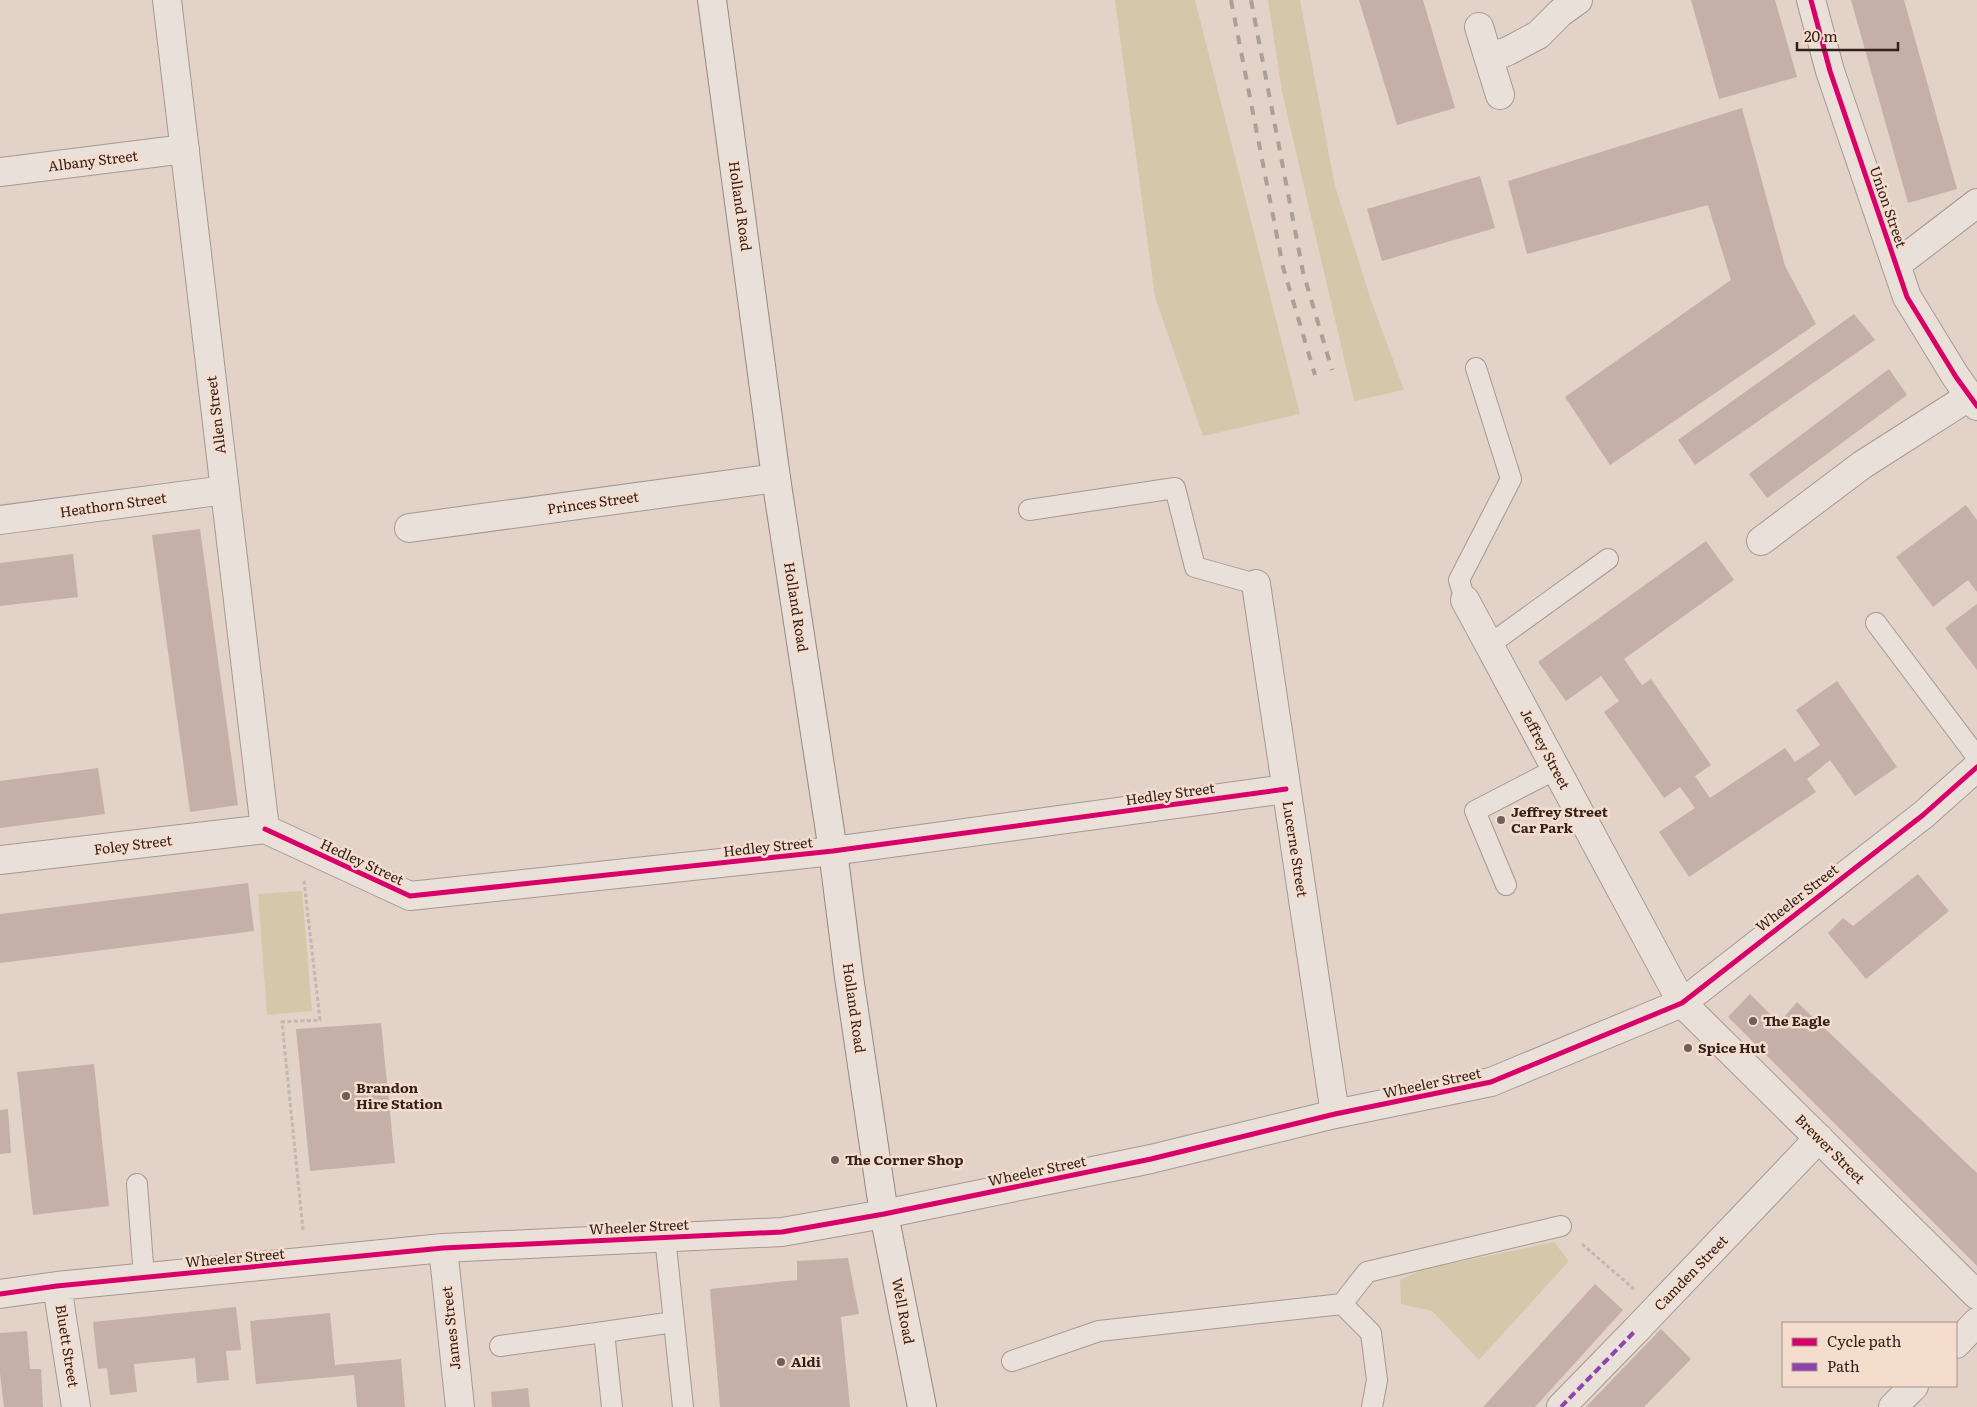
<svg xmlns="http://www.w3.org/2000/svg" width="1977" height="1407" font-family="Literata,serif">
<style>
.green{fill:#d5c8aa}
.building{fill:#c5afa9}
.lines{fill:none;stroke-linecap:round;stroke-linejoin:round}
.service-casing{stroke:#a69892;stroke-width:22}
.pedestrian-casing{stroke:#a69892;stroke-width:30}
.minor-casing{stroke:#a69892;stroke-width:30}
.secondary-casing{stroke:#968882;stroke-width:30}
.path{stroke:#c2b7b2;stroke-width:3;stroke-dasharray:4 2.5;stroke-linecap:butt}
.service{stroke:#eae0da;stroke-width:20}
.pedestrian{stroke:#eae0da;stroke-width:28}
.minor{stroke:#eae0da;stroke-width:28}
.secondary{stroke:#eae0da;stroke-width:28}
.rail{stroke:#a8a09b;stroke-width:4;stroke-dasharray:9 9;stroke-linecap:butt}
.quiet{stroke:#8e44ad;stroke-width:4;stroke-dasharray:8 4;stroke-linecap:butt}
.cycleway-casing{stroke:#f4ddcd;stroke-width:8}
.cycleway{stroke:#d6006c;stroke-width:5}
.poi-dot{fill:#705e58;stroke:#f4ddcd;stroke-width:2}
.labels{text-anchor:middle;stroke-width:5;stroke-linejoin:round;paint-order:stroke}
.street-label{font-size:14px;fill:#33201c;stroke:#f4ddcd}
.poi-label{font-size:14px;font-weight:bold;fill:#33201c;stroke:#f4ddcd;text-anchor:start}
</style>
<rect width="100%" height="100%" fill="#e2d2c8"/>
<path class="green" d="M1115,0H1195L1300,414L1203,436L1155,297Z
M1268,0H1300L1335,186L1371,300L1404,390L1354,401L1282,92Z
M302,891L312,1011L267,1015L258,894Z
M1554,1242L1569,1261L1479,1360L1432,1311L1401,1304L1400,1280L1421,1270Z"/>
<path class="building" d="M1359,0H1423L1455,108L1397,125Z
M1691,0H1775L1797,77L1719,99Z
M1851,0H1904L1957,189L1908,203Z
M1742,108L1785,266L1816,324L1610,465L1565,397L1731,280L1708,205L1527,254L1508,181Z
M1480,176L1495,228L1382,261L1367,209Z
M1854,314L1875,340L1695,465L1678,440Z
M1889,369L1907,395L1767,498L1749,474Z
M1966,505L1977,520V592L1968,580L1933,607L1896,557Z
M200,529L238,805L190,812L152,535Z
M1706,541L1734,580L1624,659L1642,685L1651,679L1711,765L1695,776L1710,798L1785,748L1795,762L1820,745L1796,710L1837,681L1897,767L1855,796L1830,760L1807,779L1816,792L1689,877L1659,832L1695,808L1680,787L1664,798L1604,712L1619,701L1601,676L1566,701L1538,662Z
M73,554L78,597L0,606V563Z
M1977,604V670L1945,628Z
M98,768L105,814L0,828V781Z
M1918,874L1949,911L1866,979L1828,933L1843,918L1853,926Z
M248,883L254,931L0,963V914Z
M1750,994L1779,1023L1797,1002L1977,1173V1266L1728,1017Z
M381,1023L395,1163L310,1171L296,1029Z
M94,1064L109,1206L33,1215L17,1072Z
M8,1109L11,1153L0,1154V1110Z
M848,1258L859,1314L841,1317L850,1407H720L710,1289L797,1280V1261Z
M1595,1284L1623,1310L1535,1407H1483Z
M236,1307L241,1350L226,1351L229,1380L197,1383L195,1358L134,1364L137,1392L110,1395L107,1368L98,1369L93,1322Z
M330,1313L335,1365L401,1359L405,1407H357L354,1375L256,1384L250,1321Z
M1661,1329L1691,1359L1644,1407H1586Z
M27,1331L30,1369H41L43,1407H4L0,1373V1333Z
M528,1388L530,1407H492L491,1392Z"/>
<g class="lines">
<defs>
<path id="service" d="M1029,510L1175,488L1195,567L1256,584
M1465,600L1459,580L1511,479L1476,368
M1876,623L1977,757
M1489,645L1608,559
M1506,885L1475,811L1556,769
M137,1184L144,1278
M665,1237L683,1407
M1342,1304L1367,1272L1561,1226
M500,1346L604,1332
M1012,1361L1099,1331L1342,1304L1371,1333L1377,1380L1372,1407
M612,1407L604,1332L674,1322"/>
<path id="pedestrian" d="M1561,1407L1636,1330"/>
<path id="minor" d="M167,0L265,829
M1811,0L1830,71L1907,297L1956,377L1977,406
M1479,27L1500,95
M1489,58L1508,51L1538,35L1560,13L1578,0
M0,172L185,149
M1896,265L1977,203
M0,520L225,490
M409,528L776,478
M1761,541L1862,465L1970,396
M1256,584L1335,1114
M1465,600L1682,1003L1977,1295
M265,829L410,896L833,851L1286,789
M0,860L265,829
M443,1248L460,1407
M57,1286L76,1407
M0,1294L57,1286L443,1248L782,1232L884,1214L1151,1159L1335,1114L1491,1082L1682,1003L1923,815L1977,767
M1636,1330L1819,1138
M1956,1344L1977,1322
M1893,1407L1914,1386"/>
<path id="secondary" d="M712,0L776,478L833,851L849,977L884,1214L922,1407"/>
</defs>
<use href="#service" class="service-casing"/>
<use href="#pedestrian" class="pedestrian-casing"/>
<use href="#minor" class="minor-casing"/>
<use href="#secondary" class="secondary-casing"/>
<path class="path" d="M303,1230L282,1022L320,1020L304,881
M1582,1244L1634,1289"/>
<use href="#service" class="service"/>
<use href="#pedestrian" class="pedestrian"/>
<use href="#minor" class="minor"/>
<use href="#secondary" class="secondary"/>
<path class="rail" d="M1231,0L1283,267L1315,375
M1251,0L1303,272L1332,370"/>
<path class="quiet" d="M1561,1407L1636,1330"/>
<defs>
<path id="cycleway" d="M1811,0L1830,71L1907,297L1956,377L1977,406
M265,829L410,896L833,851L1286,789
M0,1294L57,1286L443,1248L782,1232L884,1214L1151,1159L1335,1114L1491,1082L1682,1003L1923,815L1977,767"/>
</defs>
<use href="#cycleway" class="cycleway-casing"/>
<use href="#cycleway" class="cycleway"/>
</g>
<g class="poi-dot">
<circle cx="1501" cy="820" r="5"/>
<circle cx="1753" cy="1021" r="5"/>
<circle cx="1688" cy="1048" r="5"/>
<circle cx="346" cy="1096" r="5"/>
<circle cx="835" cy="1160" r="5"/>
<circle cx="781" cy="1362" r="5"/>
</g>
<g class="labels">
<g class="street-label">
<text transform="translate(93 161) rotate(-7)" y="5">Albany Street</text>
<text transform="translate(740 206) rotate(82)" y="5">Holland Road</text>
<text transform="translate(1888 207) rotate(71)" y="5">Union Street</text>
<text transform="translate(216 415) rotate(-97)" y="5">Allen Street</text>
<text transform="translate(593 503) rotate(-8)" y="5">Princes Street</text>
<text transform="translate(113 505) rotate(-8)" y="5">Heathorn Street</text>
<text transform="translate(796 607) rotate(81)" y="5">Holland Road</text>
<text transform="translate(1545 749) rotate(62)" y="5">Jeffrey Street</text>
<text transform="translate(1170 794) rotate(-8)" y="5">Hedley Street</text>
<text transform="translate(133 845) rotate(-7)" y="5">Foley Street</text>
<text transform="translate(768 847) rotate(-6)" y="5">Hedley Street</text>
<text transform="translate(1295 849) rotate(81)" y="5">Lucerne Street</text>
<text transform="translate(362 862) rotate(25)" y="5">Hedley Street</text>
<text transform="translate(1797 898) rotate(-38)" y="5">Wheeler Street</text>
<text transform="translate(854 1008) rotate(82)" y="5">Holland Road</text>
<text transform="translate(1432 1083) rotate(-12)" y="5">Wheeler Street</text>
<text transform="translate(1830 1149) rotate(45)" y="5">Brewer Street</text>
<text transform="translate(1037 1171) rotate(-12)" y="5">Wheeler Street</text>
<text transform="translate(639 1227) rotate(-3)" y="5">Wheeler Street</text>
<text transform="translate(235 1258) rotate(-5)" y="5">Wheeler Street</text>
<text transform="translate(1691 1273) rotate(-46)" y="5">Camden Street</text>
<text transform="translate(903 1311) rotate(79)" y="5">Well Road</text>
<text transform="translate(451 1328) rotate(-96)" y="5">James Street</text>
<text transform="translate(67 1346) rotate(81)" y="5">Bluett Street</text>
</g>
<g class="poi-label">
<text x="1511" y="817">Jeffrey Street<tspan x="1511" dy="16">Car Park</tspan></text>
<text x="1763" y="1026">The Eagle</text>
<text x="1698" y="1053">Spice Hut</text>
<text x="356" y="1093">Brandon<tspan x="356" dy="16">Hire Station</tspan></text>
<text x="845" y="1165">The Corner Shop</text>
<text x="791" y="1367">Aldi</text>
</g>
</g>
<rect x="1782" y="1322" width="175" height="65" fill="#f4ddcd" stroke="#a79186"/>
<rect x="1792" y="1338" width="25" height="8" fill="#d6006c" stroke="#a79186"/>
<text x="1827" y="1347" font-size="15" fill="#33201c">Cycle path</text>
<rect x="1792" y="1363" width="25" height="8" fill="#8e44ad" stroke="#a79186"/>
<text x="1827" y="1372" font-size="15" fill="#33201c">Path</text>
<path d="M1797 42v8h101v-8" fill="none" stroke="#33201c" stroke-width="2.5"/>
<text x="1804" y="42" font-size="15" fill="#33201c" stroke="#f4ddcd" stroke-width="4" paint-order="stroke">20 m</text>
</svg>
